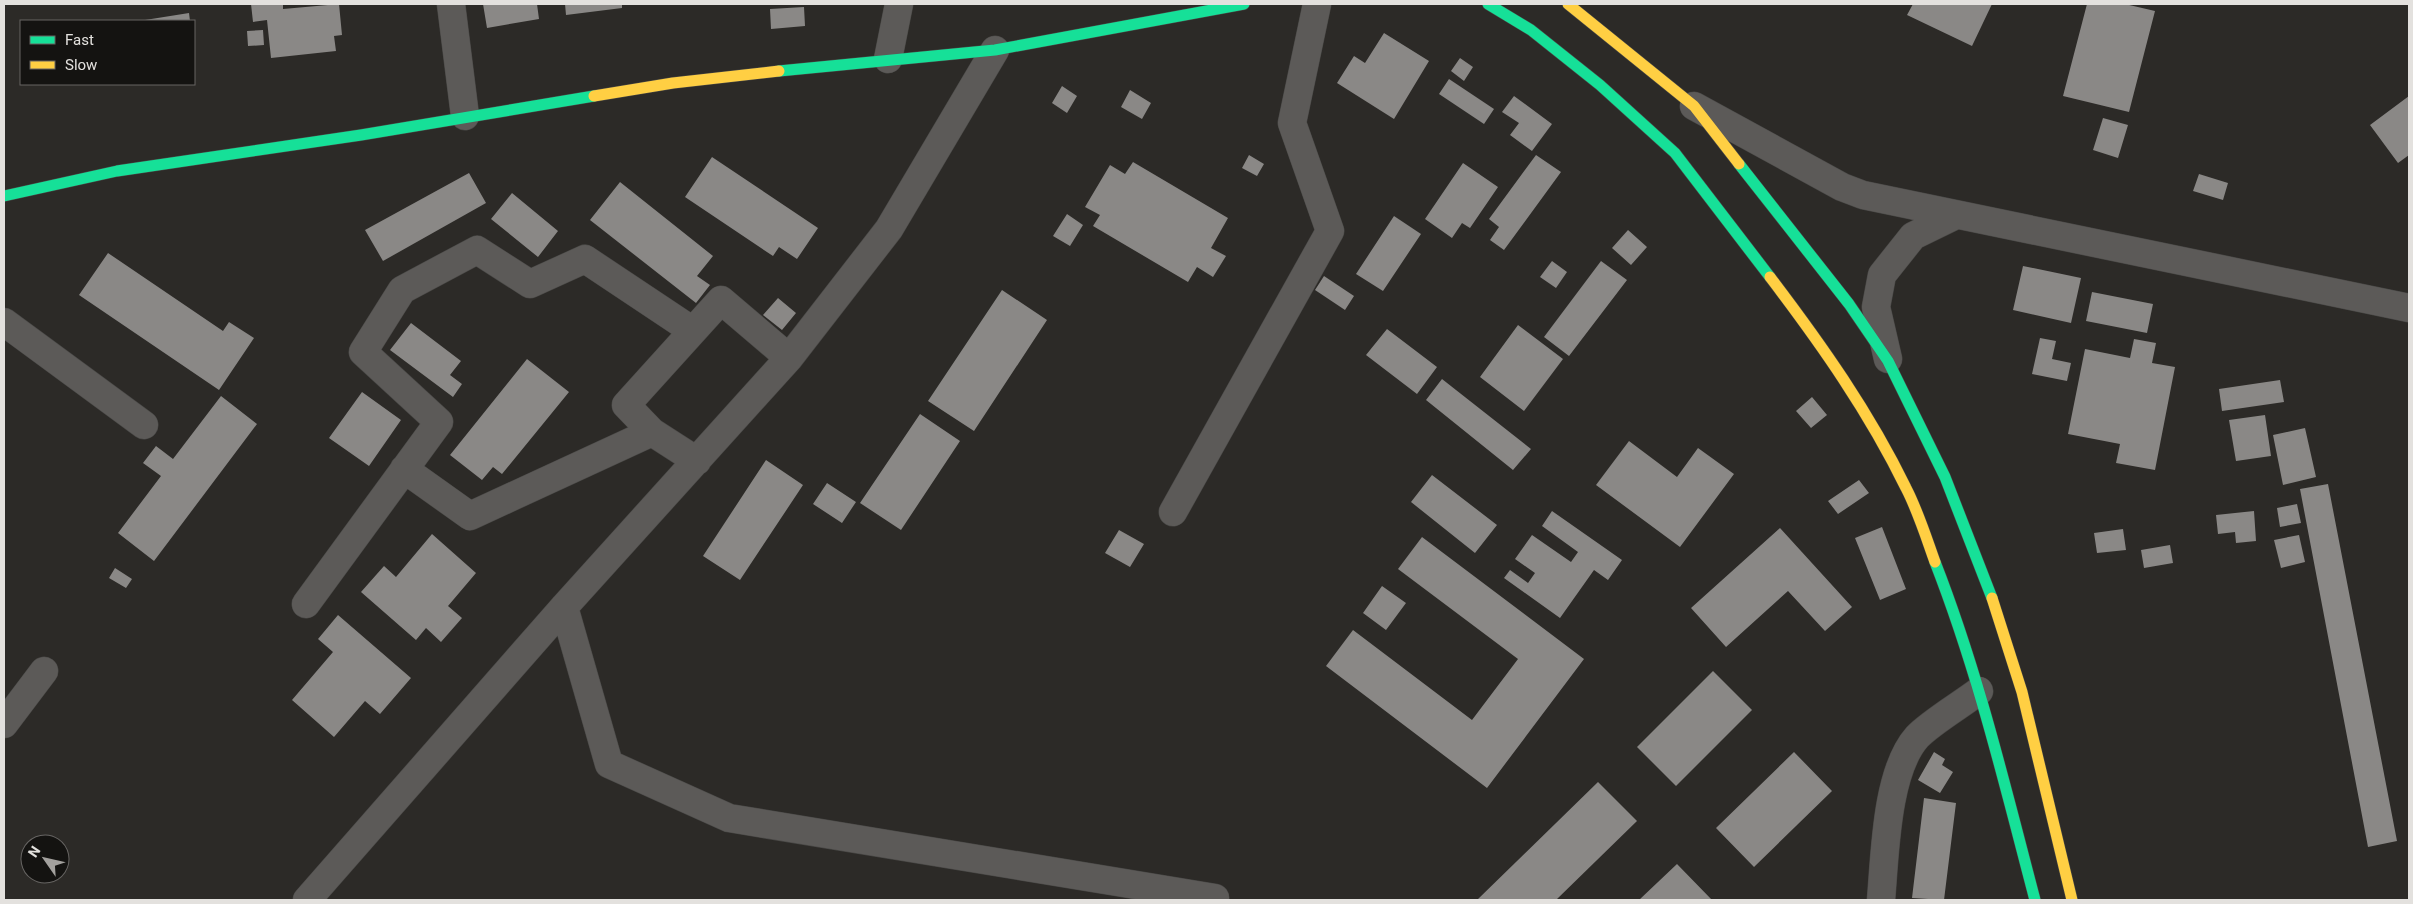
<svg xmlns="http://www.w3.org/2000/svg" width="2413" height="904" font-family="Roboto,sans-serif">
<style>
.building{fill:#8a8886}
.lines{fill:none;stroke-linecap:round;stroke-linejoin:round}
.street-casing{stroke:#494846;stroke-width:29}
.fast-casing{stroke:#494846;stroke-width:12}
.slow-casing{stroke:#494846;stroke-width:12}
.street{stroke:#5c5a58;stroke-width:28}
.fast{stroke:#16e098;stroke-width:11}
.slow{stroke:#ffcf43;stroke-width:11}
</style>
<rect width="100%" height="100%" fill="#2c2a27"/>
<path class="building" d="M251,4H283V9L339,4L342,35L334,36L336,51L271,58L267,20L253,22Z
M483,4H537L539,19L487,28Z
M565,4H622V8L566,15Z
M1913,4H1992L1972,46L1907,15Z
M2087,4H2125L2155,11L2129,112L2063,96Z
M804,7L805,26L771,29L770,9Z
M189,13L190,21H145V20Z
M263,30L264,45L248,46L247,31Z
M1384,33L1429,61L1394,119L1337,83L1354,56L1365,63Z
M1460,58L1473,67L1464,81L1451,71Z
M1449,79L1494,109L1484,124L1439,94Z
M1062,86L1077,96L1067,113L1052,103Z
M1130,90L1151,103L1142,119L1121,107Z
M1514,96L1552,124L1532,151L1510,135L1519,123L1502,112Z
M2409,96V155L2398,163L2370,125Z
M2103,118L2128,125L2118,158L2093,150Z
M1249,155L1264,164L1257,176L1242,168Z
M1536,155L1561,172L1504,250L1490,240L1499,227L1489,219Z
M712,157L818,228L797,259L779,247L773,256L685,197Z
M1133,162L1228,218L1211,248L1226,256L1213,277L1197,267L1188,282L1093,226L1100,215L1085,207L1110,165L1125,174Z
M1463,163L1498,187L1470,228L1462,223L1452,238L1425,219Z
M469,173L486,203L383,261L365,230Z
M2199,174L2228,183L2223,200L2193,191Z
M620,182L713,256L697,276L710,285L696,303L590,220Z
M512,193L558,231L538,257L491,219Z
M1067,214L1083,225L1070,246L1053,236Z
M1394,216L1421,234L1383,291L1356,274Z
M1628,230L1647,247L1631,265L1612,248Z
M108,253L223,331L229,322L254,338L219,390L79,295Z
M1552,261L1567,272L1556,288L1540,277Z
M1601,261L1627,280L1569,356L1544,337Z
M2023,266L2081,278L2071,323L2013,310Z
M1324,276L1354,296L1345,310L1315,290Z
M1002,290L1047,320L974,431L928,401Z
M2092,292L2153,304L2147,333L2086,321Z
M778,298L796,313L782,330L763,315Z
M411,323L461,361L450,375L462,384L453,397L390,350Z
M1518,325L1563,359L1524,411L1480,377Z
M1387,329L1437,367L1417,394L1366,355Z
M2040,338L2056,341L2052,359L2071,363L2067,381L2032,374Z
M2134,339L2156,343L2152,363L2175,367L2155,470L2116,463L2120,444L2068,434L2085,349L2130,358Z
M527,359L569,392L502,474L493,467L482,480L450,455Z
M1442,379L1531,449L1513,470L1426,400Z
M2280,380L2284,402L2222,411L2219,389Z
M362,392L401,420L369,466L329,438Z
M221,396L257,424L154,561L118,533L161,476L143,463L156,446L173,459Z
M1812,397L1827,415L1811,428L1796,411Z
M920,414L960,441L901,530L860,503Z
M2265,415L2271,456L2236,461L2229,420Z
M2305,428L2316,477L2283,485L2273,435Z
M1629,441L1677,477L1698,448L1734,474L1680,547L1596,485Z
M766,460L803,485L740,580L703,556Z
M1432,475L1497,525L1475,553L1411,502Z
M1859,480L1869,493L1838,514L1828,501Z
M827,483L856,502L842,523L813,504Z
M2328,484L2397,841L2368,847L2300,489Z
M2297,504L2301,523L2280,527L2277,508Z
M1552,511L1622,560L1608,580L1594,570L1560,618L1504,578L1510,570L1528,583L1535,573L1515,559L1532,535L1571,562L1578,552L1542,526Z
M2254,511L2256,541L2236,543L2235,532L2218,534L2216,515Z
M1882,527L1906,589L1880,600L1855,538Z
M1780,528L1852,607L1825,631L1788,591L1726,647L1691,608Z
M2123,529L2126,550L2097,553L2094,533Z
M1119,530L1144,544L1130,567L1105,553Z
M432,534L476,573L448,606L462,618L441,642L426,628L416,640L361,592L384,566L396,577Z
M2299,535L2305,562L2281,568L2274,540Z
M1422,537L1584,659L1487,788L1326,666L1353,630L1472,720L1518,659L1398,569Z
M2170,545L2173,563L2144,568L2141,550Z
M115,568L132,579L126,588L109,578Z
M1382,586L1406,603L1386,630L1363,613Z
M338,615L411,678L380,714L365,701L334,737L292,700L333,652L318,639Z
M1713,671L1752,710L1676,786L1637,747Z
M1794,752L1832,791L1754,867L1716,828Z
M1934,752L1945,759L1942,765L1953,772L1940,793L1918,780Z
M1598,782L1637,821L1556,900H1477Z
M1924,798L1956,803L1944,900L1912,898Z
M1677,864L1712,900H1639Z"/>
<g class="lines">
<defs>
<path id="street" d="M451,4L465,116
M888,59L899,4
M1694,106L1842,187L1863,195L2409,308
M4,322L144,425
M1888,359L1876,307L1882,275L1913,236L1956,215
M697,461L652,432L626,405L721,300L789,358
M404,469L470,516L652,432
M1173,512L1330,231L1292,123L1317,4
M306,604L439,422L363,352L402,290L477,250L530,284L585,259L693,331
M564,607L609,764L729,818L1215,898
M4,724L44,671
M307,900L564,607L789,358L889,229L995,50
M1881,900C1885,855 1886,772 1917,737C1930,723 1962,704 1979,691"/>
<path id="fast" d="M1488,4L1531,30L1600,85L1675,153L1770,277
M779,71L995,50L1244,4
M1739,164L1849,304L1888,361L1945,477L1992,598
M4,196L117,171L361,135L594,96
M1935,562C1978,672 2005,786 2035,900"/>
<path id="slow" d="M1568,4L1694,106L1739,164
M594,96L673,83L779,71
M1770,277C1821,344 1869,412 1906,488C1918,511 1926,537 1935,562
M1992,598L2022,692L2072,900"/>
</defs>
<use href="#street" class="street-casing"/>
<use href="#fast" class="fast-casing"/>
<use href="#slow" class="slow-casing"/>
<use href="#street" class="street"/>
<use href="#fast" class="fast"/>
<use href="#slow" class="slow"/>
</g>
<rect width="2413" height="904" fill="none" stroke="#e3e1de" stroke-width="10"/>
<rect x="20" y="20" width="175" height="65" fill="#141311" stroke="#676563"/>
<rect x="30" y="36" width="25" height="8" fill="#16e098" stroke="#676563"/>
<text x="65" y="45" font-size="15" fill="#e3e1de">Fast</text>
<rect x="30" y="61" width="25" height="8" fill="#ffcf43" stroke="#676563"/>
<text x="65" y="70" font-size="15" fill="#e3e1de">Slow</text>
<g transform="translate(45 859) rotate(304)"><circle r="24" fill="#141311" stroke="#676563"/>
<path d="M0-4L9 19L0 12L-9 19Z" fill="#a3a19e"/>
<text y="-8" font-size="14" font-weight="bold" text-anchor="middle" fill="#e3e1de">N</text>
</g>
</svg>
